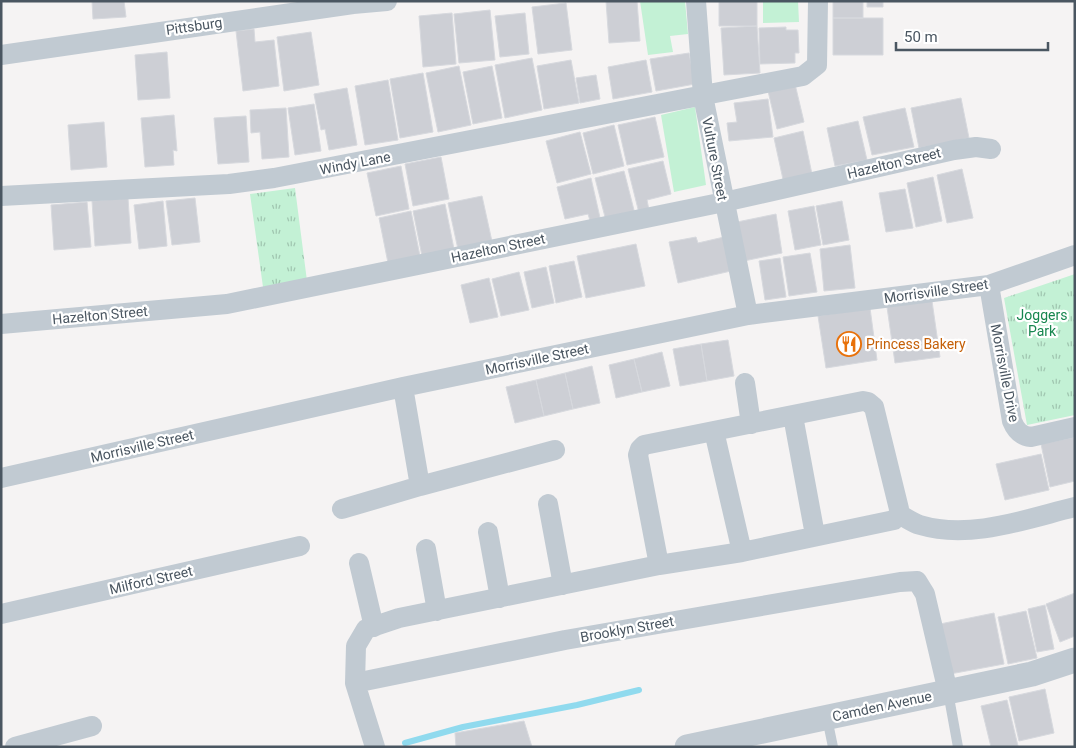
<svg xmlns="http://www.w3.org/2000/svg" width="1076" height="748" font-family="Roboto,sans-serif">
<style>
.green{fill:#c3f1d5}
.park{fill:url(#park-tufts)}
.lines{fill:none;stroke-linecap:round;stroke-linejoin:round}
.stream{stroke:#90daee;stroke-width:6}
.building{fill:#cdcfd5;stroke:#d7d9de}
.service{stroke:#c1cad2;stroke-width:10}
.minor{stroke:#c1cad2;stroke-width:20}
.tertiary{stroke:#c1cad2;stroke-width:25}
.labels{text-anchor:middle;stroke-width:4.5;stroke-linejoin:round;paint-order:stroke}
.street-label{font-size:14px;fill:#4a5661;stroke:#fff}
.park-label{font-size:14px;fill:#17864f;stroke:#fff}
.food-label{font-size:14px;fill:#c56008;stroke:#fff;text-anchor:start}
</style>
<defs>
<pattern id="park-tufts" width="24" height="20" patternUnits="userSpaceOnUse" patternTransform="scale(1.25)"><rect width="24" height="20" fill="#c3f1d5"/><path d="M3 7l-1-3M5 7V3M7 7l1-3M15 17l-1-3M17 17v-4M19 17l1-3" fill="none" stroke="#a0c6b0"/></pattern>
</defs>
<rect width="100%" height="100%" fill="#f5f3f3"/>
<path class="green" d="M640,1H685L688,34L670,36L673,52L648,55Z
M763,1H798L799,22L763,23Z
M695,107L706,185L674,192L661,115Z"/>
<path class="park" d="M295,188L307,281L263,287L250,194Z
M1075,274V415L1027,425L1004,298Z"/>
<g class="lines">
<path class="stream" d="M405,743L463,727L577,705L639,690"/>
</g>
<path class="building" d="M92,1H124L126,17L93,19Z
M606,1H637L640,41L609,43Z
M719,1H757V26H719Z
M833,1H863V18H833Z
M867,1H883V7H867Z
M566,3L572,50L538,54L532,7Z
M490,10L495,60L459,63L454,14Z
M452,13L456,64L423,67L419,16Z
M525,13L529,54L500,57L495,16Z
M833,18H883V55H833Z
M757,26L760,73L724,75L721,28Z
M786,27V30H798L799,53H795V63L760,64L759,28Z
M254,29L255,42L274,40L279,86L243,91L236,31Z
M311,32L319,85L284,91L277,37Z
M167,52L170,98L138,100L135,55Z
M689,53L695,84L656,91L650,59Z
M532,58L542,110L505,118L495,65Z
M571,60L579,103L544,109L537,66Z
M646,60L652,92L613,99L608,67Z
M459,66L471,125L438,132L426,73Z
M492,66L502,118L473,124L463,72Z
M423,73L433,132L400,138L390,79Z
M596,75L600,99L580,103L576,78Z
M388,80L398,140L365,145L355,86Z
M795,84L804,122L777,129L768,91Z
M347,88L357,145L329,150L325,129L321,130L314,94Z
M961,98L969,138L919,148L911,108Z
M768,99L773,137L729,141L727,123L737,122L734,103Z
M314,104L321,151L295,155L288,108Z
M286,108L289,157L262,159L260,132L251,133L250,110Z
M905,108L914,147L872,155L863,117Z
M174,115L177,151L173,150L174,165L145,167L141,118Z
M246,116L249,162L218,164L214,118Z
M655,117L664,157L627,165L618,125Z
M858,121L867,160L835,166L827,128Z
M104,122L107,167L71,170L68,125Z
M614,125L624,166L593,174L583,133Z
M803,131L813,179L784,184L774,138Z
M580,132L591,174L557,183L546,141Z
M441,157L449,199L413,206L405,164Z
M663,161L671,194L647,200L649,210L639,213L628,169Z
M401,166L409,209L376,216L367,173Z
M962,169L973,218L947,223L937,175Z
M624,171L635,214L606,221L595,178Z
M933,177L942,221L916,227L907,183Z
M591,178L601,222L591,224L588,214L565,219L557,187Z
M905,189L913,228L886,232L879,193Z
M482,196L493,246L459,254L448,203Z
M128,198L131,243L95,246L92,201Z
M195,198L200,242L172,245L166,201Z
M163,201L167,246L139,249L134,205Z
M842,201L849,240L823,245L816,206Z
M87,202L91,247L54,250L51,205Z
M445,204L455,254L423,261L413,211Z
M814,206L821,245L795,250L788,211Z
M411,211L421,261L389,268L379,218Z
M776,214L782,253L744,261L737,222Z
M696,237L698,243L724,237L731,271L678,283L669,242Z
M636,244L645,286L586,298L577,256Z
M850,245L855,288L824,291L820,249Z
M810,253L817,292L789,296L783,257Z
M780,258L786,297L765,300L759,261Z
M574,261L582,297L556,303L549,266Z
M546,267L554,303L532,308L524,272Z
M519,272L529,310L501,316L492,279Z
M489,278L498,317L470,323L461,285Z
M932,301L940,357L895,363L887,307Z
M870,308L877,360L826,368L818,316Z
M728,340L734,376L707,381L701,344Z
M701,344L707,381L680,386L673,349Z
M662,352L670,386L642,392L634,359Z
M634,359L642,392L616,398L609,365Z
M592,366L600,403L573,409L565,373Z
M565,373L573,409L544,416L536,380Z
M536,380L544,416L515,423L506,387Z
M1075,437V481L1050,487L1041,444Z
M1041,454L1049,490L1005,500L996,464Z
M1075,593V636L1060,642L1046,604Z
M1045,605L1054,649L1037,652L1028,609Z
M1026,611L1037,658L1008,664L998,617Z
M994,613L1004,664L950,674L940,624Z
M1045,689L1054,733L1019,741L1009,697Z
M1007,700L1018,746L991,747L981,706Z
M524,721L532,747H456L455,733Z"/>
<g class="lines">
<path class="service" d="M948,692L958,747
M827,718L833,747"/>
<path class="minor" d="M696,1L703,96L748,315
M1,55L353,4L387,1
M1,196L229,184L274,178L803,76L817,65L818,1
M989,285L1012,421C1016,431 1021,436 1031,437L1075,427
M1,324L227,304L724,202L954,150L976,147L991,149
M745,383L751,424
M403,387L420,486
M793,416L815,535
M714,431L742,552
M1,478L403,387L748,315L989,285L1075,255
M548,504L563,585
M342,509L420,486L555,450
M899,514C906,518 913,523 920,525C970,540 1026,519 1075,507
M488,532L500,598
M426,549L437,611
M359,563L374,627
M1,614L300,546
M355,683L565,640L900,582L917,581L925,594L948,692
M15,747L92,726
M375,747L355,683L356,646L366,629L399,618L659,565L742,552L894,520L899,514V509L874,407L868,402L863,401L644,445L640,449L638,455L659,565"/>
<path class="tertiary" d="M687,747L1032,674L1075,660"/>
</g>
<defs>
<symbol id="restaurant-ring" viewBox="-11 -11 22 22"><circle r="9.5" fill="#fff" stroke="#e8710a" stroke-width="1.5"/><path d="M-5-6h1v4h1v-4h1v4h1v-4h1v5L-1.5 .5V6h-2V.5L-5-1ZM5-6V6H3V1.5H1.5Q1.5-4 5-6Z" fill="#e8710a"/></symbol>
</defs>
<g fill-rule="evenodd">
<use href="#restaurant-ring" x="835" y="330" width="28" height="28"/>
</g>
<g class="labels">
<g class="street-label">
<text transform="translate(194 26) rotate(-8)" y="5">Pittsburg</text>
<text transform="translate(715 159) rotate(79)" y="5">Vulture Street</text>
<text transform="translate(355 163) rotate(-11)" y="5">Windy Lane</text>
<text transform="translate(894 163) rotate(-13)" y="5">Hazelton Street</text>
<text transform="translate(498 248) rotate(-12)" y="5">Hazelton Street</text>
<text transform="translate(936 291) rotate(-8)" y="5">Morrisville Street</text>
<text transform="translate(100 315) rotate(-5)" y="5">Hazelton Street</text>
<text transform="translate(537 359) rotate(-12)" y="5">Morrisville Street</text>
<text transform="translate(1005 373) rotate(79)" y="5">Morrisville Drive</text>
<text transform="translate(142 446) rotate(-13)" y="5">Morrisville Street</text>
<text transform="translate(151 580) rotate(-13)" y="5">Milford Street</text>
<text transform="translate(627 629) rotate(-10)" y="5">Brooklyn Street</text>
<text transform="translate(882 706) rotate(-12)" y="5">Camden Avenue</text>
</g>
<g class="park-label">
<text x="1042" y="320">Joggers<tspan x="1042" dy="16">Park</tspan></text>
</g>
<g class="food-label">
<text x="866" y="349">Princess Bakery</text>
</g>
</g>
<rect width="1076" height="748" fill="none" stroke="#4a5661" stroke-width="5"/>
<path d="M896 42v8h152v-8" fill="none" stroke="#4a5661" stroke-width="2.5"/>
<text x="904" y="42" font-size="15" fill="#4a5661" stroke="#ffffff" stroke-width="4" paint-order="stroke">50 m</text>
</svg>
